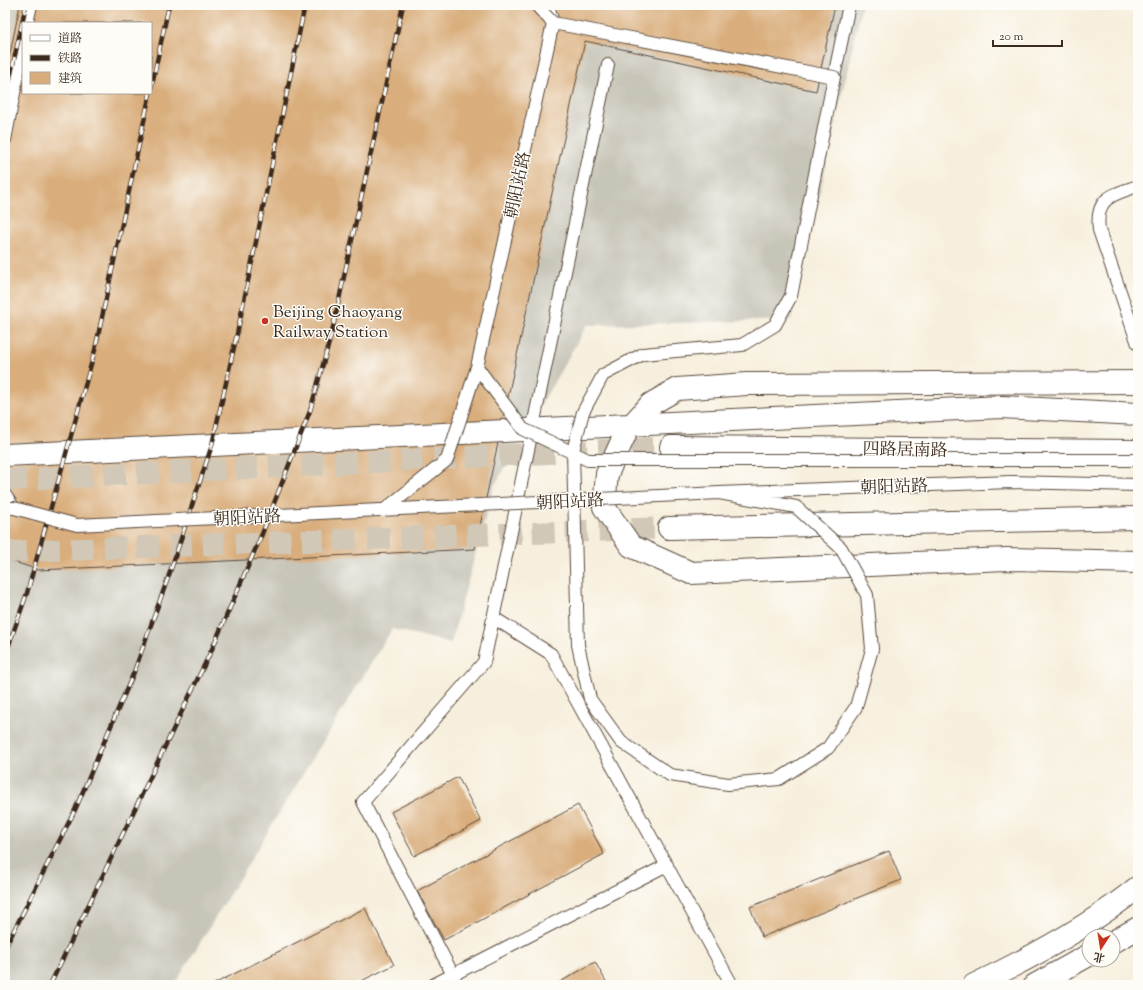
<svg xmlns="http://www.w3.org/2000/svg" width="1143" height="990" font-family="'Sorts Mill Goudy','Noto Serif SC',serif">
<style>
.industrial{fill:#c7c4b8;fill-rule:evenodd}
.building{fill:#d9ad7b;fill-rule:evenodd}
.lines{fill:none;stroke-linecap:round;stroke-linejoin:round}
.secondary-tunnel{stroke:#d1c8b7;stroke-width:22;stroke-dasharray:22 11;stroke-linecap:butt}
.service-casing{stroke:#57483b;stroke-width:14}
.tertiary-casing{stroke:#57483b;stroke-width:24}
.secondary-casing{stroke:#57483b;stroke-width:24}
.service{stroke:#fff;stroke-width:12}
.tertiary{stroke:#fff;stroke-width:22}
.secondary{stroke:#fff;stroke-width:22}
.rail-casing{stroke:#3b2a1e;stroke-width:4.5}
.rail{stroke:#fdfcf7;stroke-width:3;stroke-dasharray:9;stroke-linecap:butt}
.service-bridge-casing{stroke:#57483b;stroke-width:14;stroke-linecap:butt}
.service-bridge{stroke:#fff;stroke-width:12}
.poi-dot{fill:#c8321e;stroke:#fdfcf7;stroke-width:1.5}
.labels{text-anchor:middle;stroke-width:3;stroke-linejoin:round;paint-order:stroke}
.street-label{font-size:17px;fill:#3b2a1e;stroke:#fdfcf7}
.poi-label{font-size:17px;fill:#3b2a1e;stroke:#fdfcf7;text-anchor:start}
</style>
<rect width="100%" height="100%" fill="#fdfcf7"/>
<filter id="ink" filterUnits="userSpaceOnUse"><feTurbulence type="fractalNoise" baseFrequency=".025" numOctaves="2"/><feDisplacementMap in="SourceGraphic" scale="8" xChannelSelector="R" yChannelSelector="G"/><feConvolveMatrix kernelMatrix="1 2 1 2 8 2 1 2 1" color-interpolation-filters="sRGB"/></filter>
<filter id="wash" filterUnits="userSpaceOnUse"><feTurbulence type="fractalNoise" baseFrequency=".012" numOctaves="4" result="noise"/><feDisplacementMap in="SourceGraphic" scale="16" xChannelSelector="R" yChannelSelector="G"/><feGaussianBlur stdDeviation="0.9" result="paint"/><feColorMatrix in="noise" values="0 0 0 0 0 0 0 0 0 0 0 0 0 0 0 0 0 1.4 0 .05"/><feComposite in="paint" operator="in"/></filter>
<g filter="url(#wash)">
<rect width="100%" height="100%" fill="#f7efdd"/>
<path class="industrial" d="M5,5H862L791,320L587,325L494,486L451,643L392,629L174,985H5ZM23,23H151V93H23Z"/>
<g id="blocks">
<path class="building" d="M20,5H835L816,91L585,41L475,549L39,570L5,559V78ZM23,23H151V93H23Z
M458,777L481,821L414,856L391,812Z
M578,805L604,854L444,940L417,891Z
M889,851L901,880L762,937L750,907Z
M365,908L394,965L353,985H212Z
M595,962L608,985H555Z"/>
</g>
</g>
<g filter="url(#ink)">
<use href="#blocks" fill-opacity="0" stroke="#57483b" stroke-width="1"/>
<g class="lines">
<path class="secondary-tunnel" d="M5,480L671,447
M5,552L669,528"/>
<defs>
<path id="service" d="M548,5L553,23
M27,23L31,5
M834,77L849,5
M5,140L23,46
M1138,186C1112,195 1095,197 1099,230L1138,344
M5,495L14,508
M494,618L551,654L732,985
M453,975L363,802L484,662L608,65
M433,985L667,865"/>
<path id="tertiary" d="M1138,382L747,384L677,389L651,404L627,430L607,474L604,507L631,546L691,573L1006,559L1138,562
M5,455L1001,407L1138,414"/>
<path id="secondary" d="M671,447L1138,451
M669,528L1138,518
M1113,942L1138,928
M974,985C1031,958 1089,927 1138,887
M1035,985L1089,955"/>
</defs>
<use href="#service" class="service-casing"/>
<use href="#tertiary" class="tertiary-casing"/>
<use href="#secondary" class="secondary-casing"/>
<use href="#service" class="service"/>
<use href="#tertiary" class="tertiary"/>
<use href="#secondary" class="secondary"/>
<defs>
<path id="rail" d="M151,89L169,5
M5,101L26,5
M5,656L27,593L95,350L150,93
M5,948L75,810L134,672L168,578L212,445L237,334L305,5
M50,985L212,649L262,534L310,411L332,332L403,5"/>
</defs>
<use href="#rail" class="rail-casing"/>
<use href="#rail" class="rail"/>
<defs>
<path id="service-bridge" d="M536,5L553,23L477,367L523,429L588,460H1138
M553,23L834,77L791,296L775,325L742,345L643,354L603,375L583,412L573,451L578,645L590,699L621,742L670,775L728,784L779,779L828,748L856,707L872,649L867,595L841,548L796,507L719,493
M5,508H14L77,525L719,493L1011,482L1138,485
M383,511L447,460L477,367"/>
</defs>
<use href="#service-bridge" class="service-bridge-casing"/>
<use href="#service-bridge" class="service-bridge"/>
</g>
</g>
<circle class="poi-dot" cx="265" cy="321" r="4"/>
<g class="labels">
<g class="street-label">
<text transform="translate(517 185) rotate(-78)" y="6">朝阳站路</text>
<text transform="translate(905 449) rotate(1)" y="6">四路居南路</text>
<text transform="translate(894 486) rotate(-2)" y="6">朝阳站路</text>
<text transform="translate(570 501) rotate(-3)" y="6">朝阳站路</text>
<text transform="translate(247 517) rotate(-3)" y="6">朝阳站路</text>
</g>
<g class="poi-label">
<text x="273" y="317">Beijing Chaoyang<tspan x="273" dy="20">Railway Station</tspan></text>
</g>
</g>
<rect width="1143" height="990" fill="none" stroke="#fdfcf7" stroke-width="20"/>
<rect x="22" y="22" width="130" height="72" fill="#fdfcf7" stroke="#afa8a0"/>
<rect x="30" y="35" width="20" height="6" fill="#ffffff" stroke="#afa8a0"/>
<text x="58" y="42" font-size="12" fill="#3b2a1e">道路</text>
<rect x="30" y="55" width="20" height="6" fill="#3b2a1e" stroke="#afa8a0"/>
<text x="58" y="62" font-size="12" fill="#3b2a1e">铁路</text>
<rect x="30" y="72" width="20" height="12" fill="#d9ad7b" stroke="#afa8a0"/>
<text x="58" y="82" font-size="12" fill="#3b2a1e">建筑</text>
<g transform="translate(1101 948) rotate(192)"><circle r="19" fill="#fdfcf7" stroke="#afa8a0"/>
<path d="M0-3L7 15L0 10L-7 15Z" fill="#c8321e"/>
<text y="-6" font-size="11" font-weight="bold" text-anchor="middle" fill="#3b2a1e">北</text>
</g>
<path d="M993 40v6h69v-6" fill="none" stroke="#3b2a1e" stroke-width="2"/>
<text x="999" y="40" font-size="12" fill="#3b2a1e" stroke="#fdfcf7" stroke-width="3" paint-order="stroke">20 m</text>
</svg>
